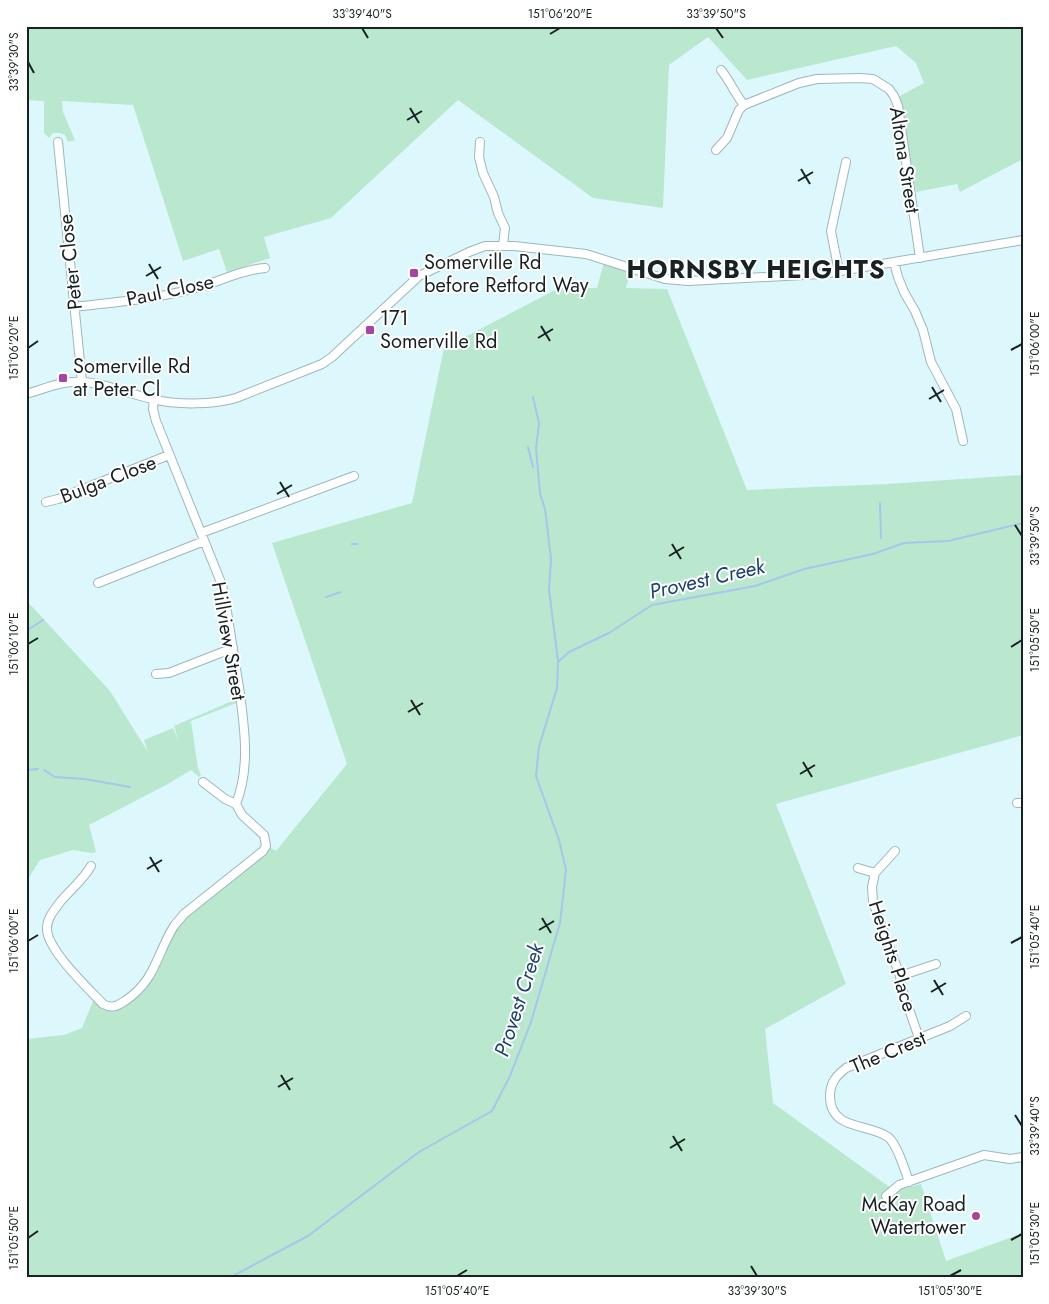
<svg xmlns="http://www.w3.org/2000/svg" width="1049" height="1304" font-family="Jost,sans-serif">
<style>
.green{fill:#b9e8ce}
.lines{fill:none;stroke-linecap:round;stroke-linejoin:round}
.stream{stroke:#a8c5ee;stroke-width:2}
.street-casing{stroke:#9db7bc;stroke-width:10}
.street{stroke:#fff;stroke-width:8}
.ticks{fill:none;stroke:#182223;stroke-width:2}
.poi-dot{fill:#a842a6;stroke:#fff;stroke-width:2}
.labels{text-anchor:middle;stroke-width:4;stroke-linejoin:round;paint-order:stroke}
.street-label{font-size:20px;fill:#182223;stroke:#fff}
.poi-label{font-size:20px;fill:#182223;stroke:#fff;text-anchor:start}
.water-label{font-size:21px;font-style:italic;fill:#1b4173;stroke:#fff}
.district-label{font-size:25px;font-weight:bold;letter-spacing:1px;fill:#182223;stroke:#fff}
.neatline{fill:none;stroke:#182223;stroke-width:2}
.ticks-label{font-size:12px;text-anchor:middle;fill:#182223}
</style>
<rect width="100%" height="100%" fill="#dcf8fc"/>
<path class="green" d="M26,26H1023V159L960,192L957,184L916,192L898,97L924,83L916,63L896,46L747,80L708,37L669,65L663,208L593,198L458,100L331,218L264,237L270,258L227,272L219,249L183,261L133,105L62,101L63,112L75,140L68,142L65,135L60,133H53L49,138L44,133V101L26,100Z
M604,262L631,269L626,288L667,289L747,490L887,484L1023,475V735L776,804L846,984L765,1029L773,1103L891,1188H906L921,1184L946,1261L1018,1235L1023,1232V1278H26V1039L64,1035L82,1028L95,996C100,999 106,1005 112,1007C127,1013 145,990 152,979L182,918L194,907L228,884L265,851L268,846L276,851L347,764L272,543L412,503L444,348L559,288H597Z
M26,600L110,691L148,752L144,740L173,728L179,742L174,726L239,698V702L191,721L198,768L201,775L199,777L191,770L168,784L89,825L96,852L92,853L73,850L40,860L26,882Z"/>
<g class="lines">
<path class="stream" d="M533,397L539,423L536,449L540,493L545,509L551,559L549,590L558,661
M528,447L533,467
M880,503L881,538
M352,544H357
M326,597L341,592
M26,631L43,620
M26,770L38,769
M44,770L55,777L85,779L130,787
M229,1278L308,1236L419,1152L492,1111L510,1076L531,1022L560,923L566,870L559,840L536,776L539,747L557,688L558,662L569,652L609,633L652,605L755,586L804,569L873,554L904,543L948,541L1023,523"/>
<defs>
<path id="street" d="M721,70C730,81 735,94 744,105
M58,142L82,382
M480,142L479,157L483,173L494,197L498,213L505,228L503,245
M716,150L727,138L739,110L744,105L799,83L817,79L860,78L873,79L889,89L894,96L898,106L920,258
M894,262L898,277L904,292L915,311L923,330L931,362L956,409L963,441
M839,272L831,231L846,162
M75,307C115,302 156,299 196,288C219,282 240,270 265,268
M26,394C44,389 63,380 82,382C106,383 129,394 152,399C175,405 214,405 236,398L322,364L332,357L419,276L469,252L485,246H514L586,254L665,279L688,281L823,274L1023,240
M154,400L153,409L156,421L222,585L225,600C230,629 234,658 239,687C244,725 251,766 236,804
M46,502L58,499L169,455
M201,533L354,476
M98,583L204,541
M156,674L169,673L233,648
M1017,803H1023
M91,866C83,880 71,889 61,901C55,909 47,918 47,928C46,949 89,989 103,1004C112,1009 117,1006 125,1001C156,980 156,955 174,926C177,922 181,918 184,914L263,851L266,846L264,835L242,815L236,804L225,799L203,782
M858,868L875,873L872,887L873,902L900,976L902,989L919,1038
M875,873L895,851
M900,976L936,964
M909,1182C905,1170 897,1144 888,1137C869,1123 830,1131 830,1096C830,1083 836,1076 846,1068L950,1026L966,1016
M886,1196L899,1185L984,1155L1010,1159L1023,1157"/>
</defs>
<use href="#street" class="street-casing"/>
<use href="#street" class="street"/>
</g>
<path class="ticks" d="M362,28L368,38M716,28L723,38M550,34L560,28M28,62L34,73M410,108L419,123M407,120L422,111M801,169L810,184M798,181L813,172M149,264L158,279M146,276L161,267M541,326L550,341M538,338L553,329M28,348L38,341M1011,350L1022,344M932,387L941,402M929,399L944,390M280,482L289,497M277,494L292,485M1015,525L1022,536M672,544L681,559M669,556L684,547M28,644L38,638M1011,647L1022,640M411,700L420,715M408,712L423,703M803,762L812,777M800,774L815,765M150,857L159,872M147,869L162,860M542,918L551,933M539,930L554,921M28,941L38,935M1011,943L1022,937M934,980L943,995M931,992L946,983M281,1075L290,1090M278,1087L293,1078M1015,1115L1022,1126M673,1136L682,1151M670,1148L685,1139M28,1238L38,1231M1011,1240L1022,1234M751,1266L757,1276M457,1276L467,1270M950,1276L961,1270"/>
<g class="poi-dot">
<rect x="409" y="268" width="10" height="10" rx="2.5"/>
<rect x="365" y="325" width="10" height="10" rx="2.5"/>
<rect x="58" y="373" width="10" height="10" rx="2.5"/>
<circle cx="976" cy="1216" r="5"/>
</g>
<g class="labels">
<g class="street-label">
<text transform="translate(905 160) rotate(81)" y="7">Altona Street</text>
<text transform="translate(70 262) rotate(-96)" y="7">Peter Close</text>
<text transform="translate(170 290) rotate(-12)" y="7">Paul Close</text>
<text transform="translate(108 479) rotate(-21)" y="7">Bulga Close</text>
<text transform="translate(229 641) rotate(80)" y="7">Hillview Street</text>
<text transform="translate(893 956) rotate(72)" y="7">Heights Place</text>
<text transform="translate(888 1052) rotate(-23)" y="7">The Crest</text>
</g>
<g class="poi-label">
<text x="424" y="269">Somerville Rd<tspan x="424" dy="23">before Retford Way</tspan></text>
<text x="380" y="325">171<tspan x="380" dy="23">Somerville Rd</tspan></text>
<text x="73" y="373">Somerville Rd<tspan x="73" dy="23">at Peter Cl</tspan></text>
<text x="966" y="1211" text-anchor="end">McKay Road<tspan x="966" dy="23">Watertower</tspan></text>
</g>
<g class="water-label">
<text transform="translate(707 579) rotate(-13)" y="7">Provest Creek</text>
<text transform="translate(519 1000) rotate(-72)" y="7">Provest Creek</text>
</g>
<g class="district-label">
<text x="756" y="278">HORNSBY HEIGHTS</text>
</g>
</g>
<rect width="1049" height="1304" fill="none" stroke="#ffffff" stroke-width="55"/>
<rect x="28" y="28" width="994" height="1248" class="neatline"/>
<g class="ticks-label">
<text x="362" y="18">33°39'40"S</text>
<text x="560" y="18">151°06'20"E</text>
<text x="716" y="18">33°39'50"S</text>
<text transform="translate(14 62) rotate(-90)" y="4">33°39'30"S</text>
<text transform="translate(1035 344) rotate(-90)" y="4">151°06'00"E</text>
<text transform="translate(14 348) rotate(-90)" y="4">151°06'20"E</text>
<text transform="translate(1035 536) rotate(-90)" y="4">33°39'50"S</text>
<text transform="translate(1035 640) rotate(-90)" y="4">151°05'50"E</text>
<text transform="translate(14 644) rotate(-90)" y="4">151°06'10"E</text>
<text transform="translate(1035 937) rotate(-90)" y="4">151°05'40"E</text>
<text transform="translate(14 941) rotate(-90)" y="4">151°06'00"E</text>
<text transform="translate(1035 1126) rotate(-90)" y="4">33°39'40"S</text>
<text transform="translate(1035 1234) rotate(-90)" y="4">151°05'30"E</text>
<text transform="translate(14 1238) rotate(-90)" y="4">151°05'50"E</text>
<text x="457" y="1295">151°05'40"E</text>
<text x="757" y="1295">33°39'30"S</text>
<text x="950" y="1295">151°05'30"E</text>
</g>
</svg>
